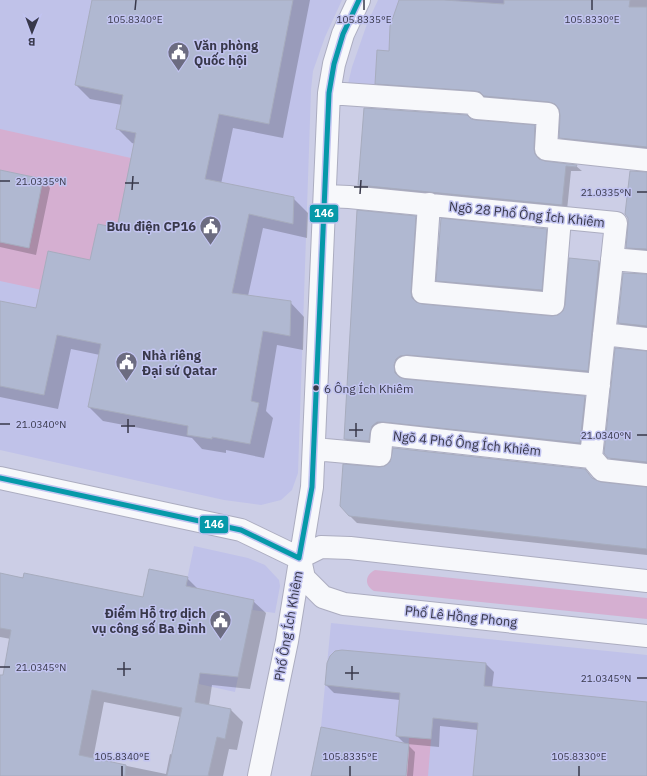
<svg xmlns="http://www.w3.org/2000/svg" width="647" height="776" font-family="'IBM Plex Sans',sans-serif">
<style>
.built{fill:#c0c2e9}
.green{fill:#d5afd1}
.shadow{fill:#0003;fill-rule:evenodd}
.building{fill:#b0b8d1;stroke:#a7acbe}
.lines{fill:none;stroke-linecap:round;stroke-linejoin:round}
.minor-casing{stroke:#acadc0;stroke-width:24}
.minor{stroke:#f7f8fb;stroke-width:22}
.bus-1-casing{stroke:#c2c4f1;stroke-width:8}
.bus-1{stroke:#0699a9;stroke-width:5}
.ticks{fill:none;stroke:#38384a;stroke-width:1.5}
.bus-dot{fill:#38384a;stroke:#c2c4f1;stroke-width:1.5}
.labels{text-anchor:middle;stroke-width:3;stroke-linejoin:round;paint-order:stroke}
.bus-label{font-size:12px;fill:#38384a;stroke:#c2c4f1;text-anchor:start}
.poi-label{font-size:13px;font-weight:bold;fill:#38384a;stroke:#c2c4f1;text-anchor:start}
.street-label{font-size:13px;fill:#38384a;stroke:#c2c4f1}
.ticks-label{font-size:10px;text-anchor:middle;fill:#38384a;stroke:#c2c4f1;stroke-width:3;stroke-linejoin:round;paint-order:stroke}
.line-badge{stroke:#c2c4f1;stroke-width:1.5}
.badge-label{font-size:11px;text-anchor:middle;font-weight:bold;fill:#fff}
</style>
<rect width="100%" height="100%" fill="#cccee6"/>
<path class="built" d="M0,0H342L325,37L313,71L311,90L298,473L292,490L281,500L261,505L224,500L0,450Z
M378,0H538L481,59L478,98L347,88L352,67L367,24Z
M194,546L248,558L265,565L279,580L280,586L275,613L252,610L235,692L167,677Z
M331,623L647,655V776H311L321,727Z"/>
<path class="green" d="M0,129L131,158L117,228L98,224L84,299L0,281V242L29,248L43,180L0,170Z
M375,570L647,598V619L374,591C364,585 365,575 375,570Z
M409,738L431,739L428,776H406Z"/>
<path class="shadow" d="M93,0H310L283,138L233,128L221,184L293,198L308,213L307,238L263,228L248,296L290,302L304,317L303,350L277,345L266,411L273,418L264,458L226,450V453L202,449L192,438L103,421L89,407L100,355L71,349L58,409L0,397V302L37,309L91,262L117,229L135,144L132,143L118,129L122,105L90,99L76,85Z
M400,0H647V154L568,145L560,137L561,110L558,109L493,103L383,91L376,83L389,52Z
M470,120L534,126L540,132L539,155L540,161L576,166L582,171H571L567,210L365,191L359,185Z
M0,171L43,180L50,188L36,255L0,247Z
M647,173V256L634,255L627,247Z
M415,217L421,223L416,298L417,304L552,317L558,316L564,312L566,305L570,259L599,262L605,267L593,376L399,372L400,379L584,397L590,403L585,448L390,427L374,446L351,444L345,439Z
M546,230L554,237L549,297L445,288L437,280Z
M647,275V332L626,330L619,323Z
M647,352V469L617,465L609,457Z
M379,468L584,470L594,480L600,483L647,488V555L357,523L350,516Z
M0,574L144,598L187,578L198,589L253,601L266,613L250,689L212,685L209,705L231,710L243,722L237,750L229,749L223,776H0V676H4L11,639L0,637ZM104,702L181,717L173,755L170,754L166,774L93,759Z
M328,663L486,664L494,672L492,688L647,703V776H474L478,730L440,726L439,747L407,744L415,752L413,776H407L409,749H407L405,776H312L405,744L397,736L400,700L334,693L326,685Z"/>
<path class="building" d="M92,0H293L269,124L219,114L205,179L294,197L293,224L249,214L232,293L291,301L290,336L263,331L251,401L259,403L250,444L212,437V439L187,435L188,426L88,407L101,344L57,335L44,395L0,386V301L36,308L48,251L90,260L98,224L117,228L136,133L116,129L123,95L75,85Z
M399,0H444L504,4V0H630L629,7H647V147L559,138L560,115L559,109L555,104L549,102L484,96L480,92L475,91L375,84L377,50L389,51L390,26Z
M364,108L467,115L471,119L476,120L535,125L534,149L535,154L539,159L545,161L577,165L576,167L566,166L562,205L358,185Z
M0,170L43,179L29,248L0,242Z
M630,171L647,172V249L626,248L628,224V218L625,214Z
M357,210L416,216L411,292L412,298L416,302L422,304L552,316L558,315L563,311L565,305L569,258L599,261L588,371L407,355L400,356L396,359L394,365L395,373L399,377L405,379L585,396L580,443L383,422H377L372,426L370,433L369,441L344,439Z
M441,218L547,229L542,290L436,281Z
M623,273L647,274V326L618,323Z
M615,348L647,351V462L608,458L604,453Z
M393,448L585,469L592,478L601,482L647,487V549L349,516L340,506L343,464L379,467L385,466L390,462Z
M149,569L188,577L186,586L254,600L238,677L200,673L195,702L231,709L225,739L217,737L208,776H167L182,708L92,690L79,755L126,765L125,776H0V675H3L11,630L0,628V573L23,578L24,573L143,597Z
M342,650L486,663L484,686L647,702V776H473L478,723L433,718L431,739L396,736L400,693L325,685L327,663L330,656L335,651Z
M321,727L409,744L406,776H311Z"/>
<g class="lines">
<defs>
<path id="minor" d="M329,93L474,103L477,108L548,114L546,149L647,160
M325,196L349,197L616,223L591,457
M429,204L423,292L553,304L560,218
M612,259L647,262
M604,334L647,339
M406,367L599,385
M314,449L380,455L382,434L591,457
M591,457L602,470L647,475
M0,478L241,530L299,558
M299,558L321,547L350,548L647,581
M300,559L304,578L323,597L344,604L647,636
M259,776L287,641L312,487L329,93L334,64L343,34L359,0"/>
</defs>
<use href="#minor" class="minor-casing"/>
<use href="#minor" class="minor"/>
<defs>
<path id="bus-1" d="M0,478L241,530L299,558L312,487L329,93L334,64L343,34L359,0"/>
</defs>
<use href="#bus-1" class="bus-1-casing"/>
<use href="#bus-1" class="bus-1"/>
</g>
<path class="ticks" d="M135,10L136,0M364,10V0M592,10V0M0,181H10M125,183H139M354,187H368M132,190L133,176M637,192H647M360,194L361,180M0,424H10M121,426H135M349,430H363M128,433V419M637,435H647M356,437V423M0,667H10M117,669H131M345,673H359M124,676V662M637,678H647M352,680V666M122,776V766M350,776V766M579,776V766"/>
<defs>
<symbol id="civic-pin" viewBox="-11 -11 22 30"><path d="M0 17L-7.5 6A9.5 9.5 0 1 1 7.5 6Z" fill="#6c6c81" stroke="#c2c4f1"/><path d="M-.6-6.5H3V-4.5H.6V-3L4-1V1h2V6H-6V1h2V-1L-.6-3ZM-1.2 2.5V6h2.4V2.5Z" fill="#fff"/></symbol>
</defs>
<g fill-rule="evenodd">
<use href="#civic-pin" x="166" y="40" width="25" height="34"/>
<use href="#civic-pin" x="198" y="214" width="25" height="34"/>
<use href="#civic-pin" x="114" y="350" width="25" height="34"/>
<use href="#civic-pin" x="208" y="608" width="25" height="34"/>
</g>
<circle class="bus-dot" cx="316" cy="388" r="3.5"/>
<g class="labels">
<g class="bus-label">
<text x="324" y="393">6 Ông Ích Khiêm</text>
</g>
<g class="poi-label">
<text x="194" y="50">Văn phòng<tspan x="194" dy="15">Quốc hội</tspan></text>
<text x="196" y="231" text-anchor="end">Bưu điện CP16</text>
<text x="142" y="360">Nhà riêng<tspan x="142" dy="15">Đại sứ Qatar</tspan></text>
<text x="206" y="618" text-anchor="end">Điểm Hỗ trợ dịch<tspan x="206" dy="15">vụ công số Ba Đình</tspan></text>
</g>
<g class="street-label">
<text transform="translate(527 214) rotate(6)" y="5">Ngõ 28 Phố Ông Ích Khiêm</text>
<text transform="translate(467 443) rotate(6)" y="5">Ngõ 4 Phố Ông Ích Khiêm</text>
<text transform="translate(461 616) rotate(6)" y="5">Phố Lê Hồng Phong</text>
<text transform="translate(288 626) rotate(-80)" y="5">Phố Ông Ích Khiêm</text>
</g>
</g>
<g class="ticks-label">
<text x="135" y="23">105.8340°E</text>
<text x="364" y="23">105.8335°E</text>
<text x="592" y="23">105.8330°E</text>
<text x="41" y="185">21.0335°N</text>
<text x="606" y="196">21.0335°N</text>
<text x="41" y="428">21.0340°N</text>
<text x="606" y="439">21.0340°N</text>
<text x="41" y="671">21.0345°N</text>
<text x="606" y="682">21.0345°N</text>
<text x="122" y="760">105.8340°E</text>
<text x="350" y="760">105.8335°E</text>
<text x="579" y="760">105.8330°E</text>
</g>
<g class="line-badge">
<rect x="309" y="204" width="30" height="19" rx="4" fill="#0699a9"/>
<rect x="199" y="515" width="30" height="19" rx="4" fill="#0699a9"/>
</g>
<g class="badge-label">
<text x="324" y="217">146</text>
<text x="214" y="528">146</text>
</g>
<g transform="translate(32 32) rotate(181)" stroke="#c2c4f1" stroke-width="3" paint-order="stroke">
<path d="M0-3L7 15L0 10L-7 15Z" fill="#38384a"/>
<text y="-6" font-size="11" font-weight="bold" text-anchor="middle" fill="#38384a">B</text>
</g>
</svg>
